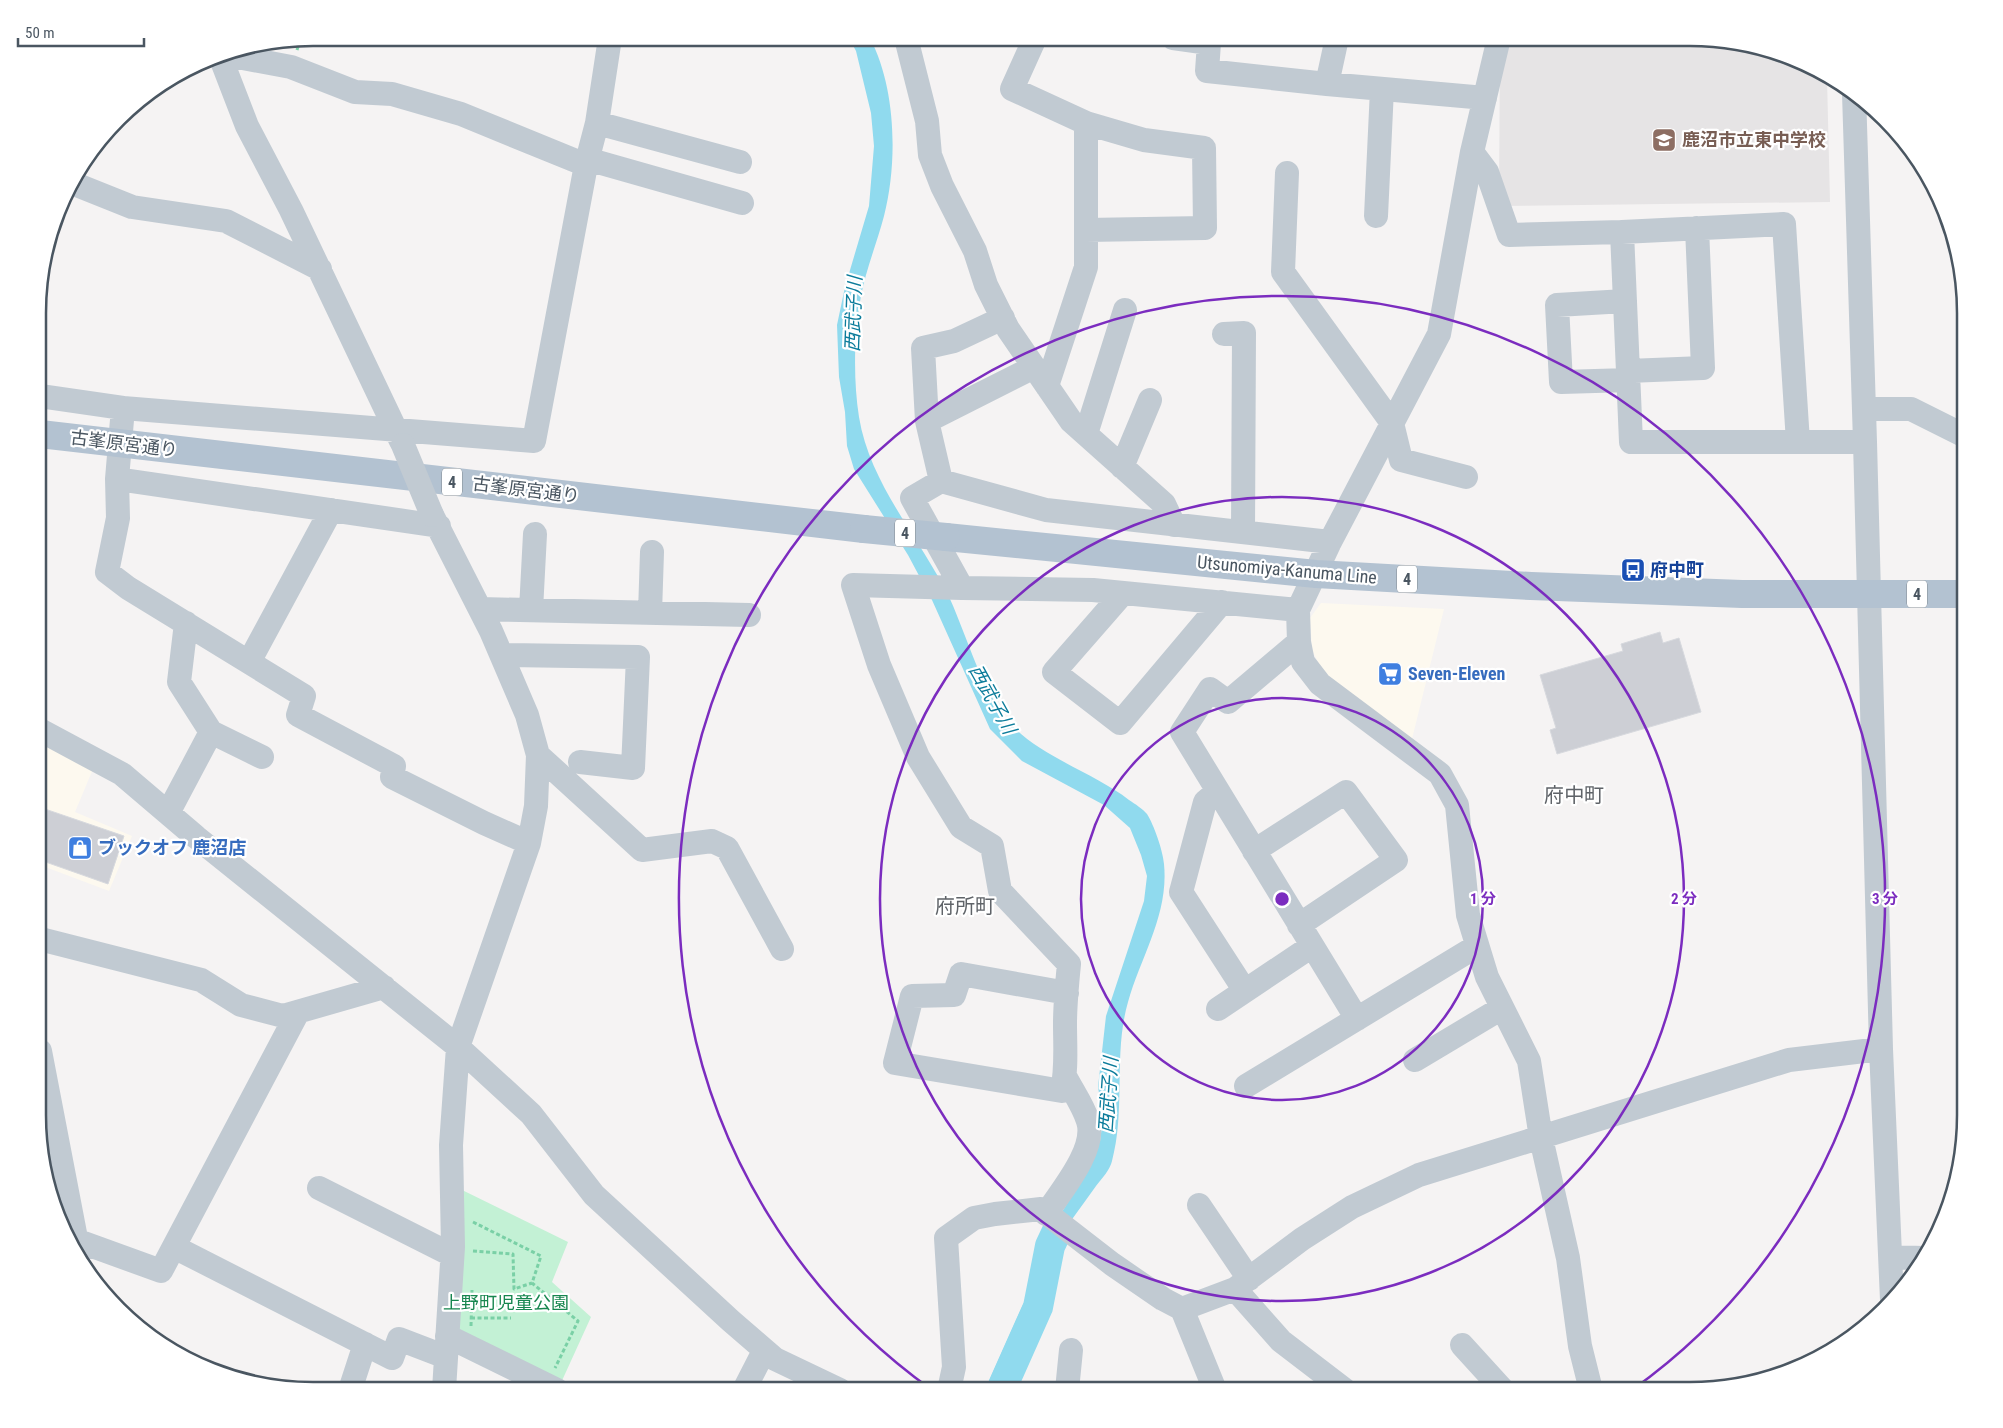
<svg xmlns="http://www.w3.org/2000/svg" width="2003" height="1428" font-family="'Roboto Condensed','Noto Sans JP',sans-serif">
<style>
.commercial{fill:#fdf9ef}
.education{fill:#e6e4e5}
.green{fill:#c3f1d5}
.water{fill:#90daee}
.lines{fill:none;stroke-linecap:round;stroke-linejoin:round}
.river{stroke:#90daee;stroke-width:30}
.building{fill:#cdcfd5;stroke:#d7d9de}
.path{stroke:#7ad0a6;stroke-width:3;stroke-dasharray:4 2.5;stroke-linecap:butt}
.minor{stroke:#c1cad2;stroke-width:24}
.major{stroke:#b3c2d1;stroke-width:28}
.minor-bridge{stroke:#c1cad2;stroke-width:24}
.major-bridge{stroke:#b3c2d1;stroke-width:28}
.ring{fill:none;stroke:#7b2cbf;stroke-width:2.5}
.labels{text-anchor:middle;stroke-width:4.5;stroke-linejoin:round;paint-order:stroke}
.shield{fill:#fff;stroke:#808990;stroke-width:1}
.shield-label{font-size:16px;font-weight:bold;fill:#4a5661}
.education-label{font-size:18px;font-weight:bold;fill:#785e54;stroke:#fff;text-anchor:start}
.street-label{font-size:18px;fill:#4a5661;stroke:#fff}
.transit-label{font-size:18px;font-weight:bold;fill:#164399;stroke:#fff;text-anchor:start}
.shop-label{font-size:18px;font-weight:bold;fill:#366cbe;stroke:#fff;text-anchor:start}
.park-label{font-size:18px;fill:#17864f;stroke:#fff}
.water-label{font-size:19px;font-style:italic;fill:#0c7c9b;stroke:#fff}
.quarter-label{font-size:20px;fill:#5f6368;stroke:#fff}
.rim{fill:none;stroke:#4a5661;stroke-width:2.5}
.centre{fill:#7b2cbf;stroke:#fff;stroke-width:2.5}
.ring-label{font-size:15px;text-anchor:middle;font-weight:bold;fill:#7b2cbf;stroke:#fff;stroke-width:4.5;stroke-linejoin:round;paint-order:stroke}
</style>
<rect width="100%" height="100%" fill="#f5f3f3"/>
<path class="commercial" d="M1321,603L1444,609L1412,739L1323,672L1312,650L1310,618Z
M40,740L93,769L75,812L132,836L109,891L40,865Z"/>
<path class="education" d="M1500,38H1707L1779,52L1827,78L1830,202L1499,206Z"/>
<path class="green" d="M458,1188L568,1242L552,1282L591,1317L560,1385L454,1330Z"/>
<path class="water" d="M849,38H870C896,88 898,161 884,216C877,243 866,269 861,296C854,334 853,378 859,417C870,485 921,539 950,599C968,639 981,689 1009,722C1036,755 1095,773 1129,800C1135,804 1143,809 1147,814C1154,825 1163,851 1164,864C1169,914 1141,956 1128,1002C1113,1054 1126,1109 1112,1161C1110,1170 1102,1178 1096,1186C1082,1206 1065,1227 1054,1249C1049,1257 1044,1268 1042,1277C1040,1286 1041,1297 1038,1307C1034,1321 1022,1333 1016,1346C1010,1360 1008,1376 1004,1390H985L1026,1298L1049,1233L1081,1181L1100,1141L1103,1118L1098,1087L1106,1016L1144,901L1147,876L1141,855L1130,828L1104,805L1022,761L990,729L932,600L908,555L854,469L847,446L845,412L839,377L837,325L845,287L869,206L874,146L871,113L856,51Z"/>
<g class="lines">
<path class="river" d="M1001,1390L1038,1307L1050,1246L1058,1229"/>
</g>
<path class="building" d="M1660,632L1663,643L1679,638L1701,712L1557,754L1550,730L1556,728L1540,675L1623,651L1621,644Z
M42,808L124,836L108,884L40,860V815Z"/>
<g class="lines">
<path class="path" d="M297,50L300,40
M473,1222L541,1256L532,1283L578,1321L555,1368
M473,1251L513,1254L514,1289L532,1283
M471,1318H511
M471,1326L472,1290"/>
<path class="minor" d="M906,38L927,121L930,155L942,186L975,251L986,285L1008,329L1071,421L1164,504L1174,525
M1035,38L1012,89L1086,123V267L1047,386
M1173,38L1209,43V38
M1499,38L1472,152L1439,334L1330,542L1298,610L1299,642L1303,662L1320,684L1440,774L1457,805L1468,915L1487,977L1529,1061L1541,1138L1568,1258L1580,1346L1591,1390
M1209,43L1207,71L1327,84L1485,98
M227,55L291,67L355,92L392,94L461,114L586,165
M220,56L247,126L291,210L401,441
M1327,84L1337,38
M1854,93L1865,442L1881,1049L1892,1300
M597,123L740,162
M1086,123L1144,140L1204,148L1205,228L1086,230
M1472,152L1487,172L1509,235L1622,232L1631,442H1865
M587,159L742,203
M1287,173L1283,272L1392,423L1401,460L1466,477
M72,183L132,207L226,221L320,269
M1376,216L1382,89
M1622,232L1784,224L1798,442
M1625,301L1557,305L1561,382L1629,380
M1224,334L1244,333L1243,532
M1628,371L1703,368L1697,228
M40,396L123,408
M1864,409H1911L1965,436
M927,421L1034,367
M1086,434L1125,310
M1122,467L1150,400
M117,479L118,518L107,572L128,588L304,696L298,715L394,766L392,777L484,823L529,843
M941,481L927,421L923,348L954,341L1003,318
M432,515L491,631L527,715L538,755L536,806L529,843L458,1047L451,1145L453,1247L444,1390
M439,526L117,479L123,408L534,441L586,165L597,123L610,38
M962,588L853,585L879,665L918,757L961,827L992,846L1000,891L1069,964C1067,984 1065,1004 1065,1024C1065,1047 1067,1069 1062,1091L895,1063L912,996L954,995L961,974L1067,993
M1123,593L1054,672L1120,723L1222,602
M480,609L749,615
M531,610L535,534
M1298,610L1093,590L962,588L912,498L941,481L1046,510L1330,542
M650,613L652,552
M186,623L179,682L211,732
M1299,642L1228,702L1210,689L1182,732L1357,1019
M502,655L638,657L633,768L580,762
M249,662L331,510
M40,730L122,774L196,837L458,1047L531,1114L594,1195L731,1321L775,1359L840,1390
M538,755L642,850L712,841L727,848L782,949
M1218,791L1205,802L1181,892L1245,991
M168,813L211,732L262,757
M1254,851L1346,792L1396,860L1299,925
M40,939L201,980L241,1005L283,1016L384,987
M1218,1009L1312,946
M40,1051L79,1254
M1415,1060L1502,1008
M1246,1086L1477,946
M319,1188L452,1255
M1199,1205L1249,1279
M1046,1214C1061,1191 1097,1149 1088,1121C1083,1105 1072,1090 1065,1076
M70,1238L161,1271L298,1012
M174,1247L392,1358L399,1339L446,1357
M1891,1257L1923,1258
M1235,1289L1281,1341L1345,1390
M1182,1309L1235,1289L1302,1239L1352,1207L1419,1175L1789,1060L1881,1049
M447,1336L557,1390
M1462,1345L1503,1390
M350,1390L365,1344
M744,1390L764,1351
M949,1390L954,1367L946,1238L974,1218L995,1214L1041,1209L1112,1264L1163,1299L1182,1309L1215,1390
M1067,1390L1071,1350"/>
<path class="major" d="M40,434L864,529
M946,537L1316,574L1531,586L1742,594H1965"/>
<path class="minor-bridge" d="M403,445L432,515"/>
<path class="major-bridge" d="M864,529L946,537"/>
</g>
<g class="ring">
<circle cx="1282" cy="899" r="201"/>
<circle cx="1282" cy="899" r="402"/>
<path d="M932 1390A603 603 0 1 1 1632 1390"/>
</g>
<defs>
<symbol id="school-square" viewBox="-11 -11 22 22"><rect x="-9" y="-9" width="18" height="18" rx="4" fill="#8d6e63" stroke="#fff"/><path d="M0-5L7-2L0 1L-7-2ZM-4 1L0 2.5L4 1V4Q0 6-4 4Z" fill="#fff"/></symbol>
<symbol id="bus-square" viewBox="-11 -11 22 22"><rect x="-9" y="-9" width="18" height="18" rx="4" fill="#1a4fb4" stroke="#fff"/><path d="M-5-6H5V4H4V6H2V4H-2V6H-4V4H-5ZM-3.5-4V0h7V-4ZM-3.5 1.2v1.5H-2V1.2ZM2 1.2v1.5H3.5V1.2Z" fill="#fff"/></symbol>
<symbol id="supermarket-square" viewBox="-11 -11 22 22"><rect x="-9" y="-9" width="18" height="18" rx="4" fill="#3f7fe0" stroke="#fff"/><path d="M-6-5.5h2.5l.6 2H6L4.5 2H-2.5L-4.4-4H-6ZM-1.5 3.2a1.3 1.3 0 1 0 .1 0ZM3 3.2a1.3 1.3 0 1 0 .1 0Z" fill="#fff"/></symbol>
<symbol id="shop-square" viewBox="-11 -11 22 22"><rect x="-9" y="-9" width="18" height="18" rx="4" fill="#3f7fe0" stroke="#fff"/><path d="M-5-2.5h2.3a2.7 3.5 0 0 1 5.4 0H5L5.5 6h-11ZM-1.5-2.5h3a1.5 2.3 0 0 0-3 0Z" fill="#fff"/></symbol>
</defs>
<g fill-rule="evenodd">
<use href="#school-square" x="1650" y="126" width="28" height="28"/>
<use href="#bus-square" x="1619" y="556" width="28" height="28"/>
<use href="#supermarket-square" x="1376" y="660" width="28" height="28"/>
<use href="#shop-square" x="66" y="834" width="28" height="28"/>
</g>
<g class="labels">
<g class="shield">
<rect x="442" y="468.5" width="20" height="27" rx="4"/>
<rect x="895" y="519.5" width="20" height="27" rx="4"/>
<rect x="1397" y="565.5" width="20" height="27" rx="4"/>
<rect x="1907" y="580.5" width="20" height="27" rx="4"/>
</g>
<g class="shield-label">
<text x="452" y="488">4</text>
<text x="905" y="539">4</text>
<text x="1407" y="585">4</text>
<text x="1917" y="600">4</text>
</g>
<g class="education-label">
<text x="1682" y="146">鹿沼市立東中学校</text>
</g>
<g class="street-label">
<text transform="translate(124 444) rotate(7)" y="6">古峯原宮通り</text>
<text transform="translate(526 490) rotate(7)" y="6">古峯原宮通り</text>
<text transform="translate(1287 570) rotate(5)" y="6">Utsunomiya-Kanuma Line</text>
</g>
<g class="transit-label">
<text x="1650" y="576">府中町</text>
</g>
<g class="shop-label">
<text x="1408" y="680">Seven-Eleven</text>
<text x="98" y="854">ブックオフ 鹿沼店</text>
</g>
<g class="park-label">
<text x="506" y="1309">上野町児童公園</text>
</g>
<g class="water-label">
<text transform="translate(853 314) rotate(-88)" y="7">西武子川</text>
<text transform="translate(993 699) rotate(61)" y="7">西武子川</text>
<text transform="translate(1108 1095) rotate(-86)" y="7">西武子川</text>
</g>
<g class="quarter-label">
<text x="1574" y="802">府中町</text>
<text x="965" y="913">府所町</text>
</g>
</g>
<path d="M0 0H2003V1428H0ZM313 46H1690A267 267 0 0 1 1957 313V1115A267 267 0 0 1 1690 1382H313A267 267 0 0 1 46 1115V313A267 267 0 0 1 313 46Z" fill="#fff" fill-rule="evenodd"/>
<path class="rim" d="M313 46H1690A267 267 0 0 1 1957 313V1115A267 267 0 0 1 1690 1382H313A267 267 0 0 1 46 1115V313A267 267 0 0 1 313 46Z"/>
<circle cx="1282" cy="899" r="8" class="centre"/>
<g class="ring-label">
<text x="1483" y="904">1 分</text>
<text x="1684" y="904">2 分</text>
<text x="1885" y="904">3 分</text>
</g>
<path d="M18 38v8h126v-8" fill="none" stroke="#4a5661" stroke-width="2.5"/>
<text x="25" y="38" font-size="15" fill="#4a5661" stroke="#ffffff" stroke-width="4" paint-order="stroke">50 m</text>
</svg>
